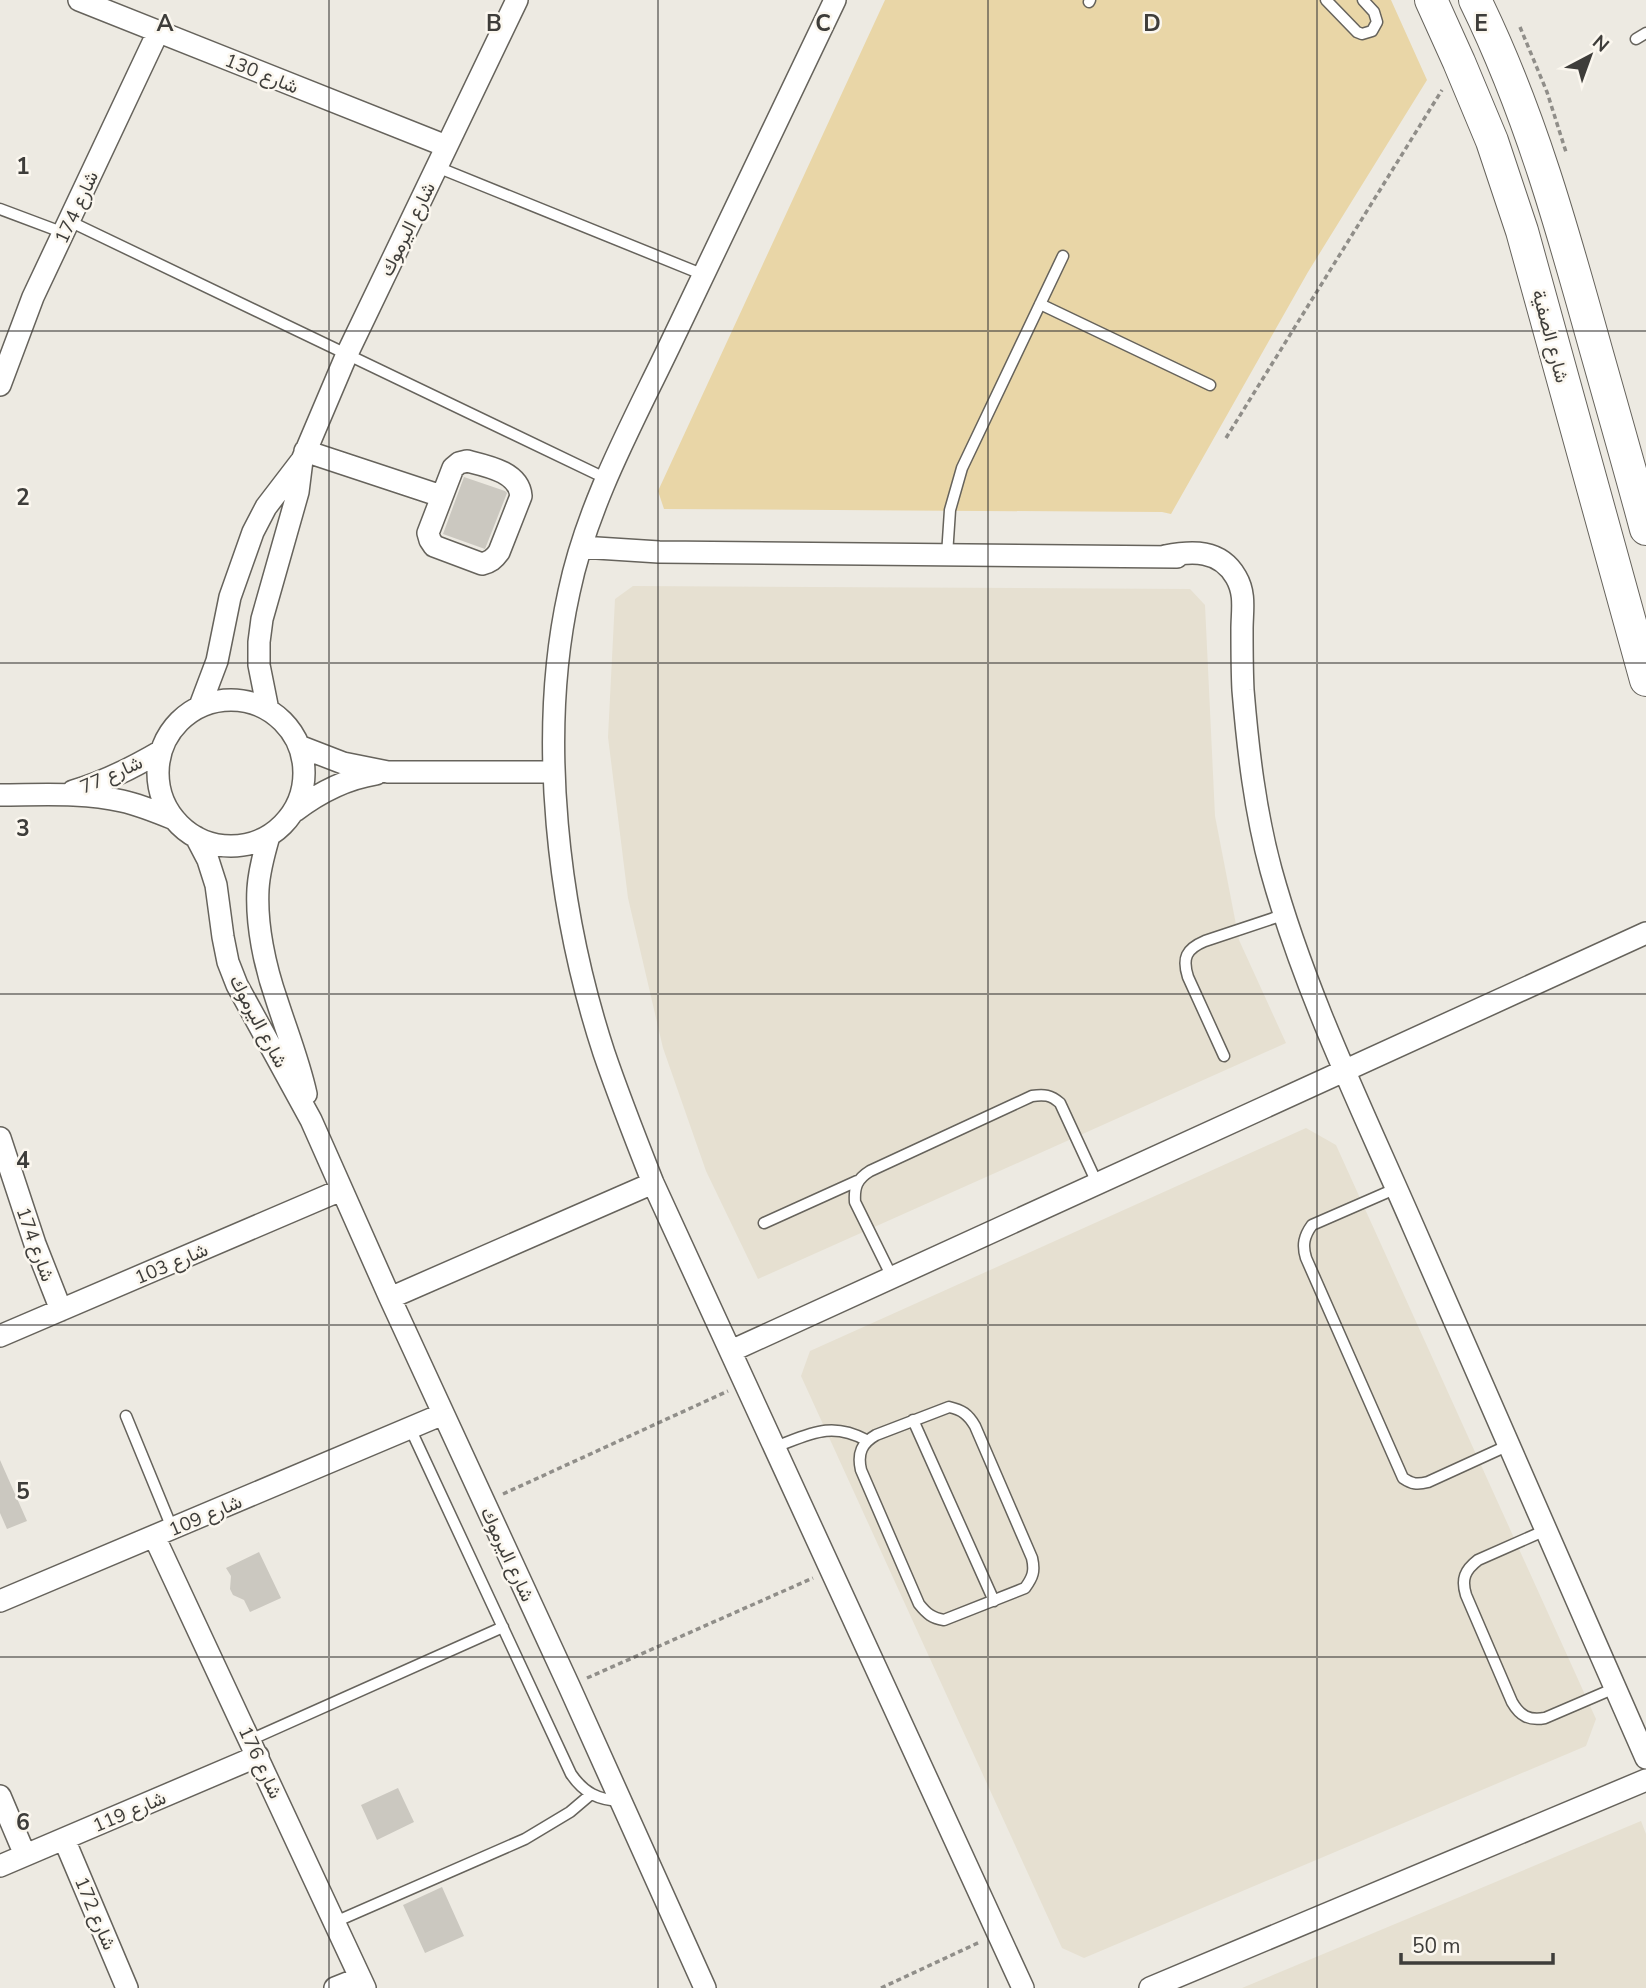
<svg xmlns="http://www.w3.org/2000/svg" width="1646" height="1988" font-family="'Nunito Sans',Vazirmatn,sans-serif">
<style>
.built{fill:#e6e0d1}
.green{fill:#e9d6a7}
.building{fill:#cbc8c0}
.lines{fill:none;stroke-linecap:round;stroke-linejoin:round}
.lane-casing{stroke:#66635c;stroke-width:13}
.street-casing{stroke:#66635c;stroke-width:24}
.secondary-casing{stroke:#66635c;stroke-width:34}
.path{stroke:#908e89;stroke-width:3.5;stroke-dasharray:5 3.5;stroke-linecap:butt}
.lane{stroke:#fff;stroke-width:10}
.street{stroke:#fff;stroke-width:21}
.secondary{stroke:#fff;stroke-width:32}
.grid{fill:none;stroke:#3e3d3a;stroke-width:2;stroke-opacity:0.55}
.labels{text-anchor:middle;stroke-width:5;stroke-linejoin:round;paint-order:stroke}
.street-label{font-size:19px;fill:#3e3d3a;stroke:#fbf7ef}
.grid-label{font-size:23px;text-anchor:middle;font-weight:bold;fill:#3e3d3a;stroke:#fbf7ef;stroke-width:5;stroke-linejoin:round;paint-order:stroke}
</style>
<rect width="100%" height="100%" fill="#edeae2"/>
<path class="built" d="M633,586L1190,589L1205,605L1215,816L1239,940L1286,1043L758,1279L706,1171L663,1048L628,898L608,737L615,599Z
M1306,1128L1336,1145L1596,1719L1586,1746L1084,1958L1062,1948L801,1376L810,1351Z
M1641,1821L1646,1834V1988H1242Z"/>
<path class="green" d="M885,0H1391L1427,80L1308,272L1171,514L1162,512L664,509L658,491Z"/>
<path class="building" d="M464,477L505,491L507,493L485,549L443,534Z
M0,1460L27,1521L7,1529L0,1513Z
M259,1552L281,1598L250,1612L244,1600L233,1595L230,1589L231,1576L226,1568Z
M398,1788L414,1822L377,1840L361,1805Z
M442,1887L464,1936L425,1953L403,1905Z"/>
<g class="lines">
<defs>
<path id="lane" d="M1326,0L1357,32L1362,34L1372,31L1377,22L1374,12L1363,0
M1089,2L1090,0
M1636,39L1646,33
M437,167L704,275
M0,209L64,233
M69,221L607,479
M1040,304L1210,385
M947,555L950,510L962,468L1063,256
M1224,1056L1188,977C1182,958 1186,949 1205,941L1283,915
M1397,1188L1312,1225C1304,1236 1302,1245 1306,1258L1403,1478C1412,1484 1417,1485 1428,1482L1509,1445
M764,1223L857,1181
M892,1277L855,1202C854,1187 857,1179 870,1171L1032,1096C1044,1094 1051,1095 1060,1103L1097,1183
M949,1407C962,1410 968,1414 975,1426L1032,1558C1035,1571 1033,1577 1025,1588L944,1620C932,1618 927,1614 919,1604L861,1470C857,1453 862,1443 876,1435Z
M126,1416L172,1528
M913,1420L994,1601
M410,1428L571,1774C584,1793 598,1800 621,1801
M775,1447C810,1434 831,1421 866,1440
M1546,1530L1478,1560C1465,1570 1461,1579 1466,1595L1512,1702C1520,1716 1529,1721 1545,1718L1615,1688
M250,1740L503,1627
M335,1922L525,1839L570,1812L590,1795"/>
<path id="street" d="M79,0L446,146
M835,0C780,116 724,231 669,347C631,426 587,506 569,592C537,737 558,913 604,1053C619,1097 636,1140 653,1183L1023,1988
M0,385L33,297L158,32
M305,451L441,496
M467,461C487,466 519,472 521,496L499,552C494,559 490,562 482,564L434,546L430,540L428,533L453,468L459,463Z
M581,547L659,552L1177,557
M1165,556C1192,551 1220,549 1236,577C1246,594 1242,611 1242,629C1242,649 1242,670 1243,690C1248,750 1255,811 1271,870C1305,993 1362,1109 1413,1226C1491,1404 1568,1581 1646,1758
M158 773a73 73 0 1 1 146 0a73 73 0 1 1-146 0Z
M200,706L217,661L230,597L253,532L266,507L302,460L347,354L517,0
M268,710L259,665V642L262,619L298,492L302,460
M299,746L343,763L388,772H554
M73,791C105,782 132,768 161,751
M0,795C40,795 83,792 122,801C140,805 157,812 174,819
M295,811C320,792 345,779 376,774
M269,836C264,853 259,871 258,889C256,925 265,967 277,1001C287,1032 299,1062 306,1094
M196,837L208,860L216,885L223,937L228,962L237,985L311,1120L390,1298L569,1686L705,1988
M0,1138L35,1244L61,1310
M390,1298L653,1183
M0,1336L341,1190
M731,1351L1646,933
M154,1536L365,1988
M0,1601L443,1414
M0,1796L25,1855
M64,1839L127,1988
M0,1866L258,1756
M335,1988L360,1978
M1150,1988L1646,1780"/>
<path id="secondary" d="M1431,0L1459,62L1492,141L1522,231L1646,680
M1475,0C1530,112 1563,231 1596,350C1613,410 1630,469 1646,529"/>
</defs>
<use href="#lane" class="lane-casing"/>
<use href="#street" class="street-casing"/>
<use href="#secondary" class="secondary-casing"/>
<path class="path" d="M1520,27L1547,92L1566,152
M1226,438L1442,90
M503,1494L728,1391
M587,1678L813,1578
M881,1988L980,1942"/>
<use href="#lane" class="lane"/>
<use href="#street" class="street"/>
<use href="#secondary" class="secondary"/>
</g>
<path class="grid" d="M329,0V1988M658,0V1988M988,0V1988M1317,0V1988M0,331H1646M0,663H1646M0,994H1646M0,1325H1646M0,1657H1646"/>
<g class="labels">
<g class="street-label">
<text transform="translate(262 73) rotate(22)" y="7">شارع 130</text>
<text transform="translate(76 207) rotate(-65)" y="7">شارع 174</text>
<text transform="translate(407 229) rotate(-64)" y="7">شارع اليرموك</text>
<text transform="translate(1551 336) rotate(75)" y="7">شارع الصفية</text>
<text transform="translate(111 774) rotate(-24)" y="7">شارع 77</text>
<text transform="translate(259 1021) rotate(62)" y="7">شارع اليرموك</text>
<text transform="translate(36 1244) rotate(70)" y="7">شارع 174</text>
<text transform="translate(171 1263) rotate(-23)" y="7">شارع 103</text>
<text transform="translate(205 1515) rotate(-23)" y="7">شارع 109</text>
<text transform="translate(508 1554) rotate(65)" y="7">شارع اليرموك</text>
<text transform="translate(261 1762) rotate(65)" y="7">شارع 176</text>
<text transform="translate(129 1811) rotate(-23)" y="7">شارع 119</text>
<text transform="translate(96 1913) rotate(67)" y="7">شارع 172</text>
</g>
</g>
<g class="grid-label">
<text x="165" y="31">A</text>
<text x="494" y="31">B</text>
<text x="823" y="31">C</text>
<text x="1152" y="31">D</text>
<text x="1481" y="31">E</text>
<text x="23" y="174">1</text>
<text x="23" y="505">2</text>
<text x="23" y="836">3</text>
<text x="23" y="1168">4</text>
<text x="23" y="1499">5</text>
<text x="23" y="1830">6</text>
</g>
<g transform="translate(1590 56) rotate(41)" stroke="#fbf7ef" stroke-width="5" paint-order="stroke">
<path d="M0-5L12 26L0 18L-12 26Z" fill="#3e3d3a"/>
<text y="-10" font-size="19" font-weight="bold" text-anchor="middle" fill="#3e3d3a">N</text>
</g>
<path d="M1401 1953v10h152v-10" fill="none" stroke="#3e3d3a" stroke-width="3.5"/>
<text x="1412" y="1953" font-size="21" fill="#3e3d3a" stroke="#fbf7ef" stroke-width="5" paint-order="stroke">50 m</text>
</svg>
